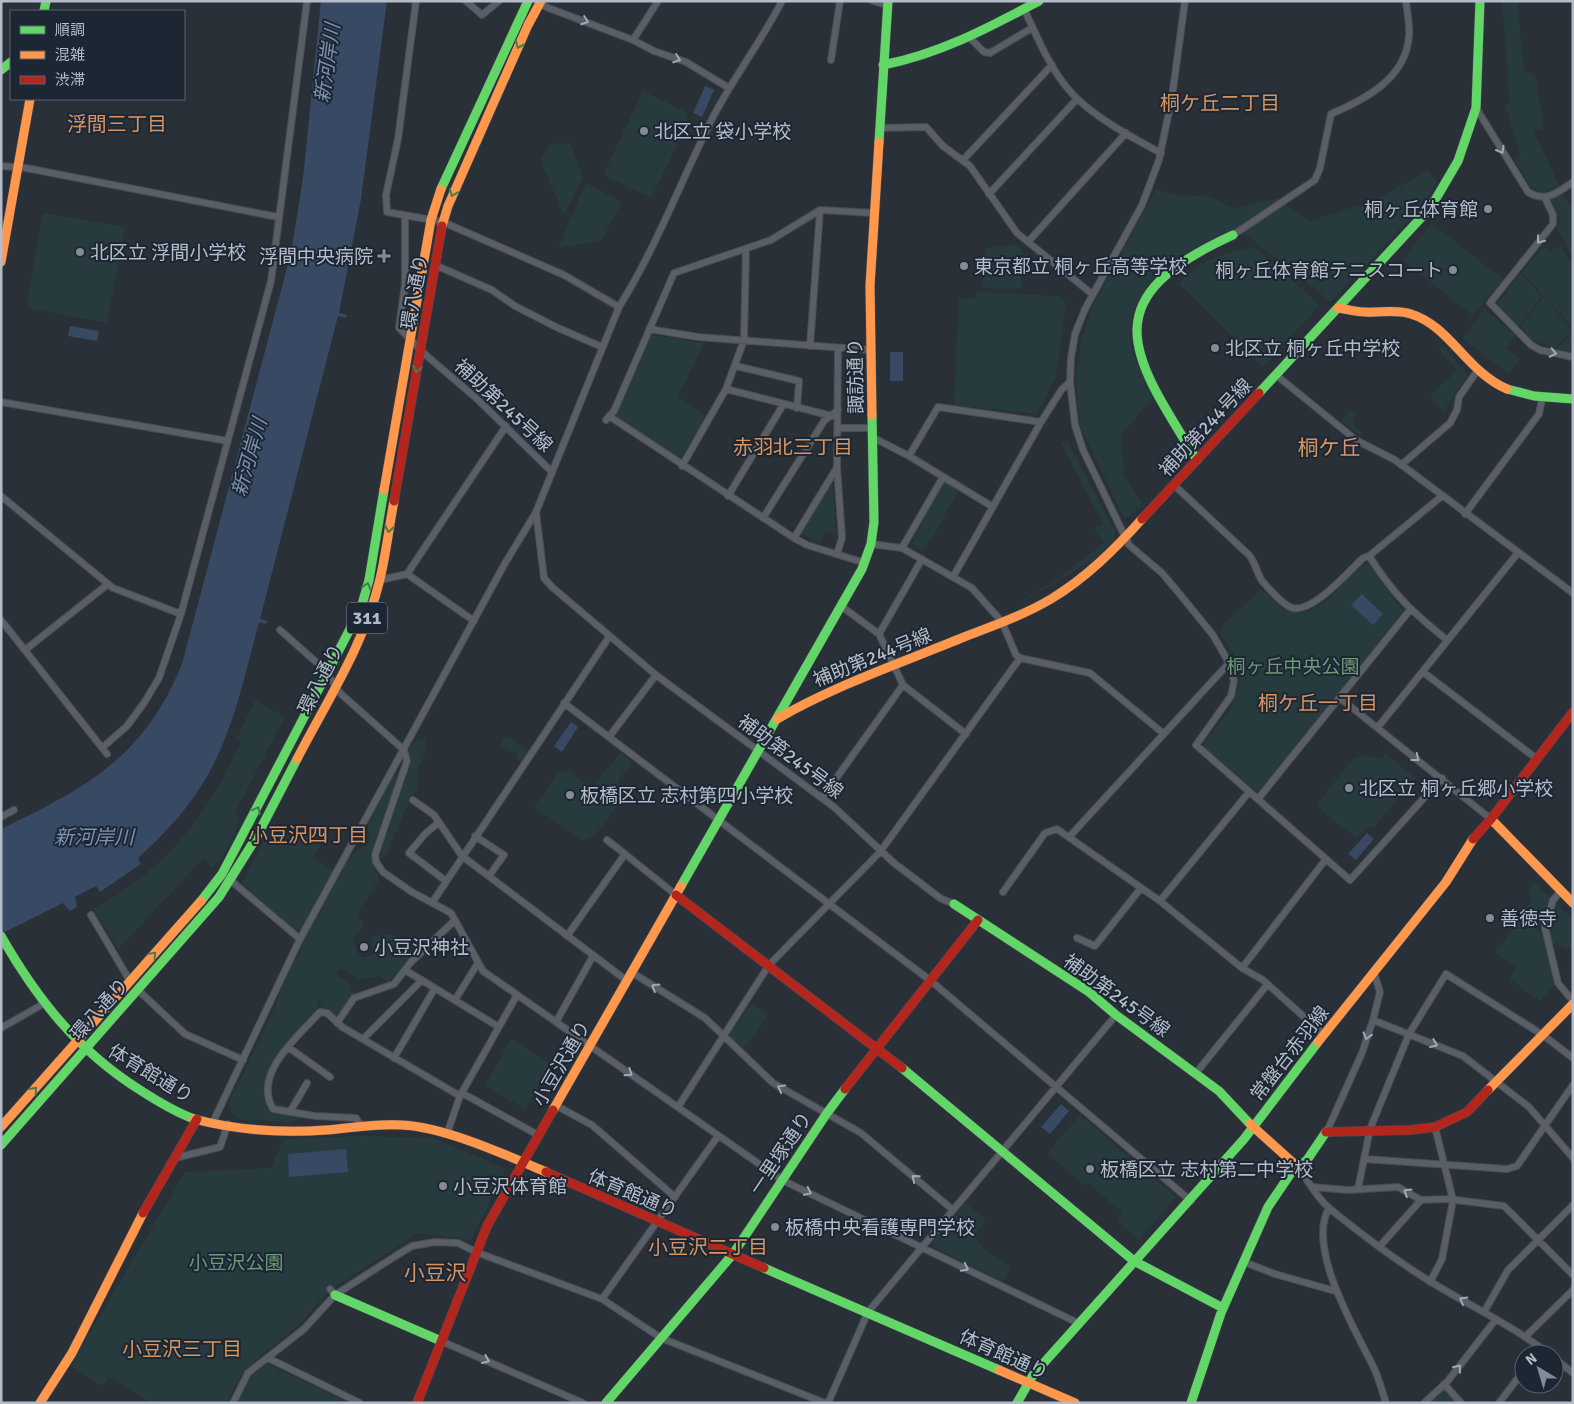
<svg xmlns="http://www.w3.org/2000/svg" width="1574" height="1404" font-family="Signika,'Noto Sans JP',sans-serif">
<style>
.green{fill:#273a3e}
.water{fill:#384963}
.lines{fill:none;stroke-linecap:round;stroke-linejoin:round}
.street-casing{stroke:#484c53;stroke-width:8}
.fast-casing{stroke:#484c53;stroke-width:10}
.slow-casing{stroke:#484c53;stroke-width:10}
.jam-casing{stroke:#484c53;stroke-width:10}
.street{stroke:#5a5e66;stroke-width:6}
.fast{stroke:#63d668;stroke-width:9}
.slow{stroke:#ff974d;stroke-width:9}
.jam{stroke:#b3261e;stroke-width:9}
.oneway{stroke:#a2a9b5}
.oneway2{stroke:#407e4e}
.poi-dot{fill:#848b96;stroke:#1d2633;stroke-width:2}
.labels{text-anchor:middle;stroke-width:4;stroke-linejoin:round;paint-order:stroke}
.shield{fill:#1d2633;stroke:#878f9c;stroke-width:1}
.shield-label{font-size:18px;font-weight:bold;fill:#b4bcc9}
.poi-label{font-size:19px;fill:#b4bcc9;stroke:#1d2633;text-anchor:start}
.street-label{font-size:19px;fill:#b4bcc9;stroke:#1d2633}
.park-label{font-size:19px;fill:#6b9a76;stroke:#1d2633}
.water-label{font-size:20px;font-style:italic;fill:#7c92b1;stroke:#1d2633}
.neighbourhood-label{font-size:20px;fill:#d59563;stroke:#1d2633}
.quarter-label{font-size:21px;fill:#d59563;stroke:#1d2633}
</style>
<rect width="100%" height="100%" fill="#2a3038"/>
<path class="green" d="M1502,1H1517L1524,70L1536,77L1544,129L1534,132L1559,185L1545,193L1531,187L1514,159L1521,154L1505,105L1510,102Z
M643,91L688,113L686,118L689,120L651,198L603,175Z
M570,143L583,177L564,215L540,160L549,144Z
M1428,170L1437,182L1423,204L1331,302L1238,228C1192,247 1133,275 1130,333C1129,353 1145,380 1153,397L1121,435L1124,475L1142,503L1130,516L1124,517L1079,424L1076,377L1081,344L1090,311L1156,189L1181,197L1207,195L1233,208L1276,199L1310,221L1378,199Z
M586,183L622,202L601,241L558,248Z
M1562,193L1573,209V258L1557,228L1560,222L1550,200Z
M43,213L125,227L107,323L32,309L27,303Z
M1431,223L1503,279L1473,316L1403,260Z
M1015,244L1023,250L1021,289L983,288L985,249C996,246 1005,247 1015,244Z
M1561,245L1573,266V328L1522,272L1544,246L1549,252Z
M1255,247L1320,305L1263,367L1179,283C1201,262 1224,251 1255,247Z
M1521,273L1542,297L1518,328L1496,306Z
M977,292L1059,296L1066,303L1056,377L1037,414L954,405L959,299H975Z
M1544,297L1573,331L1554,348L1537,341L1534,343L1520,327Z
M1484,310L1516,335L1506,348L1520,359L1508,374L1462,338Z
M1573,334V354L1554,351Z
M651,335L704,343L678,397L707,416L682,456L678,458L615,416Z
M1442,345L1468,375L1443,412L1430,395L1457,371L1438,348Z
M1352,409L1357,414L1351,421L1364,435L1356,433L1341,421Z
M1067,440L1115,531V540L1091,563L1089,561L1064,578L1062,575L1104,543L1094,529L1103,524L1061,443Z
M943,483H947L956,489L957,493L934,535L922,552L911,543Z
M830,485L833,486L836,535L826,532L821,541L800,534Z
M1366,564H1370L1382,584L1404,611L1261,790L1257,792L1204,747L1203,743C1223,719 1251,690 1235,657C1231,648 1225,641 1220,633L1221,627L1260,590C1272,594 1278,609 1291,612C1323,621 1341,575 1366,564Z
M1057,579L1059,581L1004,612Z
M255,700L285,717L234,814L241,818L226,851L213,868L203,859L118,949L93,909C164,871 209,815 241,741L237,738Z
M506,736L531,751L523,763L517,759L518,755L500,745Z
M419,739H425L426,752L418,767L417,789L408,804L387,854L374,864L379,880L356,915L365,925L353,939L358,954L362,957L373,956L371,938C383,932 401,935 411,943L408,961L387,983L381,976L356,980L348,971L340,969L335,975L350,983V989L362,996L354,998L337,1023L324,1012L317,997V1013L279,1052L266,1086L275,1100L301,1117L300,1119C287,1124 274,1121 261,1120C255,1120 248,1122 242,1120C220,1112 233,1091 241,1078C248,1067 249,1055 259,1044L291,967L301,951V944L316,916H321C320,900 333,884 342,873C345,852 358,855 370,840L367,820L391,779L402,767L411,746Z
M620,753L632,762L617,782L629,791L595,835L583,840L534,807L557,774L570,771L589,786L594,785Z
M1385,754L1416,778L1374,827L1366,828L1356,838L1322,811L1318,802L1354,758L1364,756L1382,758Z
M300,827L323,841L313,858L333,870L301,930L296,931L242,883L269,833L289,846Z
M1534,882L1551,899L1545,913L1543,928L1523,916L1532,899L1528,890Z
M1555,902L1573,920V951L1552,943L1548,928Z
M1519,920L1543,933L1555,984L1540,1001L1509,979L1516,968L1495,953Z
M752,1004L768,1016L743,1049L731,1038L730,1033Z
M511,1039L551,1064L525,1109L485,1086Z
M1080,1115L1176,1197L1139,1240L1117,1221L1123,1213L1088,1183L1085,1186L1047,1153Z
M363,1136L433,1138L506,1169L471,1240L418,1233L331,1289L296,1327L243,1371L226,1403H160L155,1399L152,1403L109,1377L102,1386L73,1368L72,1363L185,1172L271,1168L284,1139Z
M966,1203L986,1219L975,1237L988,1252L1011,1267L1003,1281L935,1248L933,1240Z
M267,1364L349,1403H237L252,1376Z
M1445,1389L1456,1403H1429L1430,1401Z"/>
<path class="water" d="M321,1H387L361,199L339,313L347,315L346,318L338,316L260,619L267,621L266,624L259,622C232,726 222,783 138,858L141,864L100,892L96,886L75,897L77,907L70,911L63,903L1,934V829C88,787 144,757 182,664L291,253L303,178Z
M705,86L714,90L702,117L693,113Z
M70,326L99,331L97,341L68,336Z
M890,352H903V381H890Z
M1362,594L1383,614L1373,625L1351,605Z
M571,722L578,727L562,752L554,746Z
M1367,833L1374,839L1356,860L1348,854Z
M1061,1104L1069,1111L1050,1134L1041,1127Z
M346,1149L348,1172L289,1177L288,1154Z"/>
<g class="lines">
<defs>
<path id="street" d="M416,1L398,139L386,195L387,212L443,222L564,275L619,307
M466,1L482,15L499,1
M537,1L546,7L633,40L654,51L686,62L729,88
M873,1L887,5
M1185,1L1172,97L1159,160L1142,205L1085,309L1075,334L1071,358L1070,382L1075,425L1083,450L1129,545L1162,573L1178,592L1213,635L1229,663L1234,681L1231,696L1196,745L1350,880L1442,778
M1024,9C1037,36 1049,67 1069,90C1090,115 1131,137 1161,153
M969,37L984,52L990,53L1032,28
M633,40L658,1
M831,60L840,1
M1476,108L1528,192C1546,203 1557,193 1573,182
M879,128L926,127L943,146L970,166L1017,233L1092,294
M963,160L1052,65
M1,166L26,168L278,217
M989,194L1077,99
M1545,198L1553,215V224L1490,303L1531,345L1540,350L1573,357
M405,217V284L399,328L427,356L476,398L551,471
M1233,235L1315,180L1320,168L1331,114C1366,99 1406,78 1409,36C1410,25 1407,12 1406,1
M1028,242L1126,133
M435,265L492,290L515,306L558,328L602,347
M649,329L698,337L870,350
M810,346L820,210
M736,366L799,381L797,408
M1276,375L1356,440L1395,460L1573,593
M726,389L832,416
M1,402L228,441
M609,416L794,538L807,545L865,563
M606,420L614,411L674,273L771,240L820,210L874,213
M838,428H872
M872,437L909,456L993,507
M909,456L938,407L1041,422
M1401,465L1450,423L1457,410L1459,397L1477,371
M682,466L726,389L744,340L746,249
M1174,485L1249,555C1256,563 1257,575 1263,582C1270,590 1283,605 1292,608C1313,613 1348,572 1363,558L1369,556L1442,496
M1,496L113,588L181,614
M728,496L783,405
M536,512L544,578L552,587L656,675L834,807L894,863L940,898L954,904
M1465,514L1539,414L1542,399
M763,518L824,421L838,410
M794,538L836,469
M871,544L902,548L972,588L1002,622L1016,655L1020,658L1090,673L1164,734
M902,548L943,477
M837,554L842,538L837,467L838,348
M1369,556C1394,595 1411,611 1447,640
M407,574L474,621
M953,577L1041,422L1062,389L1070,382
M380,580L407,574L506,426
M841,606L879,634L903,685L966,734
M1,620L107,754
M280,630L324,669L340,693L404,750L407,761L375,855L376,862L383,872L412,892L451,913L483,971L782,1180L1078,1323
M879,634L922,559
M25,650L108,584
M1423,672L1537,759
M1340,698L1491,819
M564,703L931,981L1191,1201
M1378,727L1517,554
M609,737L656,675
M102,748L127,726L144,703L159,678L181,614L271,281L307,1
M822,798L903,685
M1258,799L1410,610
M413,800L434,815L462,856L626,980
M1,817L14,810
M439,822L425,834L409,853L446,881
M475,836L504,855L489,876
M1070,836L1229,663
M607,840L625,854
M229,879L300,939
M1561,891L1553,900L1545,928L1558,983L1573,1001
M1003,892L1045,833L1057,829L1160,901L1242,968L1263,980L1323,1034
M1160,901L1249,792
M432,903L609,637
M91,915L130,981
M567,936L625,854L676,895
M1077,938L1095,946L1141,888
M1242,968L1326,859
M405,970L499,1027
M631,972L705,1018L773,1083L861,1133L953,1210
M138,990L185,1034L243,1060
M455,1000L478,963
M1373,1020L1463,1056L1529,1107L1573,1158
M556,1022L593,956
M337,1023L354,998L394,984L411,962L455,920
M1,1028L43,1004
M363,1039L422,980
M288,1047L330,1077
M394,1058L435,988
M1196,1073L1267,985
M462,1093L538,1135
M555,1105L592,1125L675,1197
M678,1107L769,965L880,852L1020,658
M290,1112L307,1083
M213,1122L300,939L504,565L536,512L619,307C656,248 681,181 712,119C733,78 761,42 782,1
M361,1126L356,1118L315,1116L273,1109C252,1073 299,1036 320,1012L327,1013L342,1027L460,1096
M1327,1131L1362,1053L1373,1020L1380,992L1374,973
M447,1134L460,1096L517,995
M175,1158L220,1147L228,1124
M1364,1159L1507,1169L1517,1166L1573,1085
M1299,1168C1308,1181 1316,1197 1329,1208C1361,1234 1395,1260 1431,1282C1470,1306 1512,1325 1549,1354
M1312,1187L1348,1190L1398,1187L1421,1200L1448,1199L1504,1206L1573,1275
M1358,1189L1370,1129L1409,1034L1446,974L1543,1035L1573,1058
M1329,1208C1306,1247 1355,1330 1373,1366C1379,1378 1382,1391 1386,1403
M1379,1247L1421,1200
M1244,1262L1275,1274L1335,1291
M1430,1282L1442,1259L1453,1200L1435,1127
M330,1289L335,1295
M602,1299L718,1136
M1484,1312L1508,1270L1573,1205
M1525,1337L1573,1290
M441,1341L583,1403
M1536,1354L1541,1348
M268,1358L360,1403
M1554,1358L1573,1373
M1444,1384L1461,1403
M233,1403L248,1373L304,1329L335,1295L394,1257L412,1246L435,1242L458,1243L476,1252L602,1299L661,1338L825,1403
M828,1403L868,1312L1116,1015
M1424,1403L1447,1382L1496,1319
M1499,1403L1524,1370"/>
<path id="fast" d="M44,11L46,1
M883,65C940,54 988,28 1039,1
M1,70L11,62
M879,142L888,1
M441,189L528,1
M1507,389L1534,396L1573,399
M1259,393L1431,207L1458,161L1476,108L1480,1
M1197,460C1130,353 1092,299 1233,235
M681,886L862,569L871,544L874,522L872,415
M201,901L222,874L361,608L369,580L384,490
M954,904L1089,992L1116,1015L1219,1091L1250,1124
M1,936C37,999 78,1051 140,1090C157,1101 175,1112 194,1119
M902,1068L1134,1261L1223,1308
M1,1145L219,897L256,838L297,759
M764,1268L999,1370
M335,1295L441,1341
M606,1403L733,1254L827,1113L845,1089
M1017,1403L1033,1375L1244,1139L1318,1042
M1191,1403L1221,1313L1268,1207L1291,1173L1307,1160L1326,1132"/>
<path id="slow" d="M442,226L448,206L528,25L541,1
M1,262L30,99
M1338,308C1347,309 1356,312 1365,312C1380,313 1396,309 1411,314C1450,326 1467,372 1507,389
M872,415L870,286L879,142
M384,490L431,220L441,189
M777,719C836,685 901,663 964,637C993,626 1024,615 1051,599C1086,578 1115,549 1142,519
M297,759C327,701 365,643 380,579C386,554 389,527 394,501
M1491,819L1573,903
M1318,1042L1446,882L1473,839
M1488,1090L1573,1004
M553,1110L681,886
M194,1119C236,1130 284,1133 326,1130C351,1128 377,1123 402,1125C445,1127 506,1155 546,1172
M1250,1124L1299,1168
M1,1127L201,901
M999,1370L1075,1403
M40,1403L72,1353L143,1213"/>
<path id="jam" d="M394,501L442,226
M1142,519L1259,393
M1473,839L1491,819L1573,712
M676,895L902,1068
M845,1089L978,920
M1326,1132L1410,1130L1435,1127L1467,1112L1488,1090
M546,1172L764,1268
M143,1213L197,1119
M417,1403L487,1226L553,1110"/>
</defs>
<use href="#street" class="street-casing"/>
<use href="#fast" class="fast-casing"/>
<use href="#slow" class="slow-casing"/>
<use href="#jam" class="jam-casing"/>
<use href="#street" class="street"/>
<use href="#fast" class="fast"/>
<use href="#slow" class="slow"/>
<use href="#jam" class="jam"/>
</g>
<defs><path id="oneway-chevron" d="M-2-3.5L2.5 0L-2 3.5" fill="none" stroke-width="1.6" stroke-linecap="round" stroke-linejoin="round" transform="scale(1.25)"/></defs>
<g class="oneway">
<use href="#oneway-chevron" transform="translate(585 21) rotate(20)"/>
<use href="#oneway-chevron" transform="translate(677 59) rotate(19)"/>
<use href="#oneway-chevron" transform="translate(1501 150) rotate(60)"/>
<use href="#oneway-chevron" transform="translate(1540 240) rotate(128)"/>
<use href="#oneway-chevron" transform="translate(1553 353) rotate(12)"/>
<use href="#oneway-chevron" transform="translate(1416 758) rotate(38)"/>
<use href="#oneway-chevron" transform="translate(655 987) rotate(-148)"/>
<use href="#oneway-chevron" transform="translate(1367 1036) rotate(107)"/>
<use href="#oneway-chevron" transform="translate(1434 1044) rotate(22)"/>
<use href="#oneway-chevron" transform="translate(629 1073) rotate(35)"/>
<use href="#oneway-chevron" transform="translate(781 1088) rotate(-151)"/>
<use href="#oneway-chevron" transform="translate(915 1178) rotate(-140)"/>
<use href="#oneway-chevron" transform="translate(808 1192) rotate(26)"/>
<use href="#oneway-chevron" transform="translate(1407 1192) rotate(-149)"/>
<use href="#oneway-chevron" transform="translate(965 1268) rotate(27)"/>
<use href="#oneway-chevron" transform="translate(1463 1300) rotate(-150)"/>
<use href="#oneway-chevron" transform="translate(486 1360) rotate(23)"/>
<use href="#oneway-chevron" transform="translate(1458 1368) rotate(-52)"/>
</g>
<g class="oneway2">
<use href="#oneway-chevron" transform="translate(519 45) rotate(114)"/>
<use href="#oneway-chevron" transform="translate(453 193) rotate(112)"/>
<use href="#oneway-chevron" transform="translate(417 369) rotate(101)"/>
<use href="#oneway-chevron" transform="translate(389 529) rotate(100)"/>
<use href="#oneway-chevron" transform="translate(367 586) rotate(-74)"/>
<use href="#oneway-chevron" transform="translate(257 810) rotate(-62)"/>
<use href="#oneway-chevron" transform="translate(153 955) rotate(-49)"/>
<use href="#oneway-chevron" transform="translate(34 1090) rotate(-48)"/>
</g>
<g class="poi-dot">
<circle cx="644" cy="131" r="5"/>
<circle cx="1488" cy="209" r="5"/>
<circle cx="80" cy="252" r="5"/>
<path d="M381.5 248.5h5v5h5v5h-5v5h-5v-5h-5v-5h5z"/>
<circle cx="964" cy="266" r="5"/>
<circle cx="1453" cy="270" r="5"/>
<circle cx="1215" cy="348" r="5"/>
<circle cx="1349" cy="788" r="5"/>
<circle cx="570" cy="795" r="5"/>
<circle cx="1490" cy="918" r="5"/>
<circle cx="364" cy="947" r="5"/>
<circle cx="1090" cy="1169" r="5"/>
<circle cx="443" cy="1186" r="5"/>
<circle cx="775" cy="1227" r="5"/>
</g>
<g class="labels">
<rect class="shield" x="347" y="602.5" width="40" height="31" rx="4"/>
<g class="shield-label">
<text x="367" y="624">311</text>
</g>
<g class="poi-label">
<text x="654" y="138">北区立 袋小学校</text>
<text x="1478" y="216" text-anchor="end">桐ヶ丘体育館</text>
<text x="90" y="259">北区立 浮間小学校</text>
<text x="373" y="263" text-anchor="end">浮間中央病院</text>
<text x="974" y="273">東京都立 桐ヶ丘高等学校</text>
<text x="1443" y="277" text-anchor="end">桐ヶ丘体育館テニスコート</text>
<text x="1225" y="355">北区立 桐ヶ丘中学校</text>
<text x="1359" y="795">北区立 桐ヶ丘郷小学校</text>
<text x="580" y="802">板橋区立 志村第四小学校</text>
<text x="1500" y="925">善徳寺</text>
<text x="374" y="954">小豆沢神社</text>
<text x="1100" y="1176">板橋区立 志村第二中学校</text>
<text x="453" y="1193">小豆沢体育館</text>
<text x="785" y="1234">板橋中央看護専門学校</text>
</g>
<g class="street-label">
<text transform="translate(414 292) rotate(-80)" y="7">環八通り</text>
<text transform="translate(855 376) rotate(-91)" y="7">諏訪通り</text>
<text transform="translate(504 405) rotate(43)" y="7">補助第245号線</text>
<text transform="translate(1205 427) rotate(-47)" y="7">補助第244号線</text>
<text transform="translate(872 657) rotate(-22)" y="7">補助第244号線</text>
<text transform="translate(320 679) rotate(-63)" y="7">環八通り</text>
<text transform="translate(791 756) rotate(37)" y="7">補助第245号線</text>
<text transform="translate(1117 995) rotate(36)" y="7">補助第245号線</text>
<text transform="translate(99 1009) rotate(-48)" y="7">環八通り</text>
<text transform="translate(1289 1053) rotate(-52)" y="7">常盤台赤羽線</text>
<text transform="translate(561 1063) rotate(-60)" y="7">小豆沢通り</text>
<text transform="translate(151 1073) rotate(31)" y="7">体育館通り</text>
<text transform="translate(780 1153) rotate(-56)" y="7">一里塚通り</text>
<text transform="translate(633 1193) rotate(23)" y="7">体育館通り</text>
<text transform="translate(1004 1354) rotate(24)" y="7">体育館通り</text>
</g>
<g class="park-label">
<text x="1293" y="673">桐ヶ丘中央公園</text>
<text x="236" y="1269">小豆沢公園</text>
</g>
<g class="water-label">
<text transform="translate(327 63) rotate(-82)" y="7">新河岸川</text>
<text transform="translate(249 457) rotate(-74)" y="7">新河岸川</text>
<text x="94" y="844">新河岸川</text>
</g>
<g class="neighbourhood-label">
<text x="1220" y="110">桐ケ丘二丁目</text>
<text x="117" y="131">浮間三丁目</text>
<text x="793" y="454">赤羽北三丁目</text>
<text x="1318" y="710">桐ケ丘一丁目</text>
<text x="308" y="842">小豆沢四丁目</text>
<text x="708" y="1254">小豆沢二丁目</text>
<text x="182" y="1356">小豆沢三丁目</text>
</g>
<g class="quarter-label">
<text x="1329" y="455">桐ケ丘</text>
<text x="435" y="1280">小豆沢</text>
</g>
</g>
<rect width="1574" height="1404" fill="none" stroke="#b4bcc9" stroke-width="5"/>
<rect x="10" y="10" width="175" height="90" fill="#1d2633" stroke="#59626f"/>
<rect x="20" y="26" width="25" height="8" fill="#63d668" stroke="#59626f"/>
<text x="55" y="35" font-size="15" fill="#b4bcc9">順調</text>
<rect x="20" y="51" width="25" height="8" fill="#ff974d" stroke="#59626f"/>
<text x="55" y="60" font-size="15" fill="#b4bcc9">混雑</text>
<rect x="20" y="76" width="25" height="8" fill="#b3261e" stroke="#59626f"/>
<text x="55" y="85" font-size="15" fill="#b4bcc9">渋滞</text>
<g transform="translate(1539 1369) rotate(322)"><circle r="24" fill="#1d2633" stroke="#59626f"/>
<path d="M0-4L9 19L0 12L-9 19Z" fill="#848b96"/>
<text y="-8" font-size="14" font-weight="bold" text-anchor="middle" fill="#b4bcc9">N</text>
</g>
</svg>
